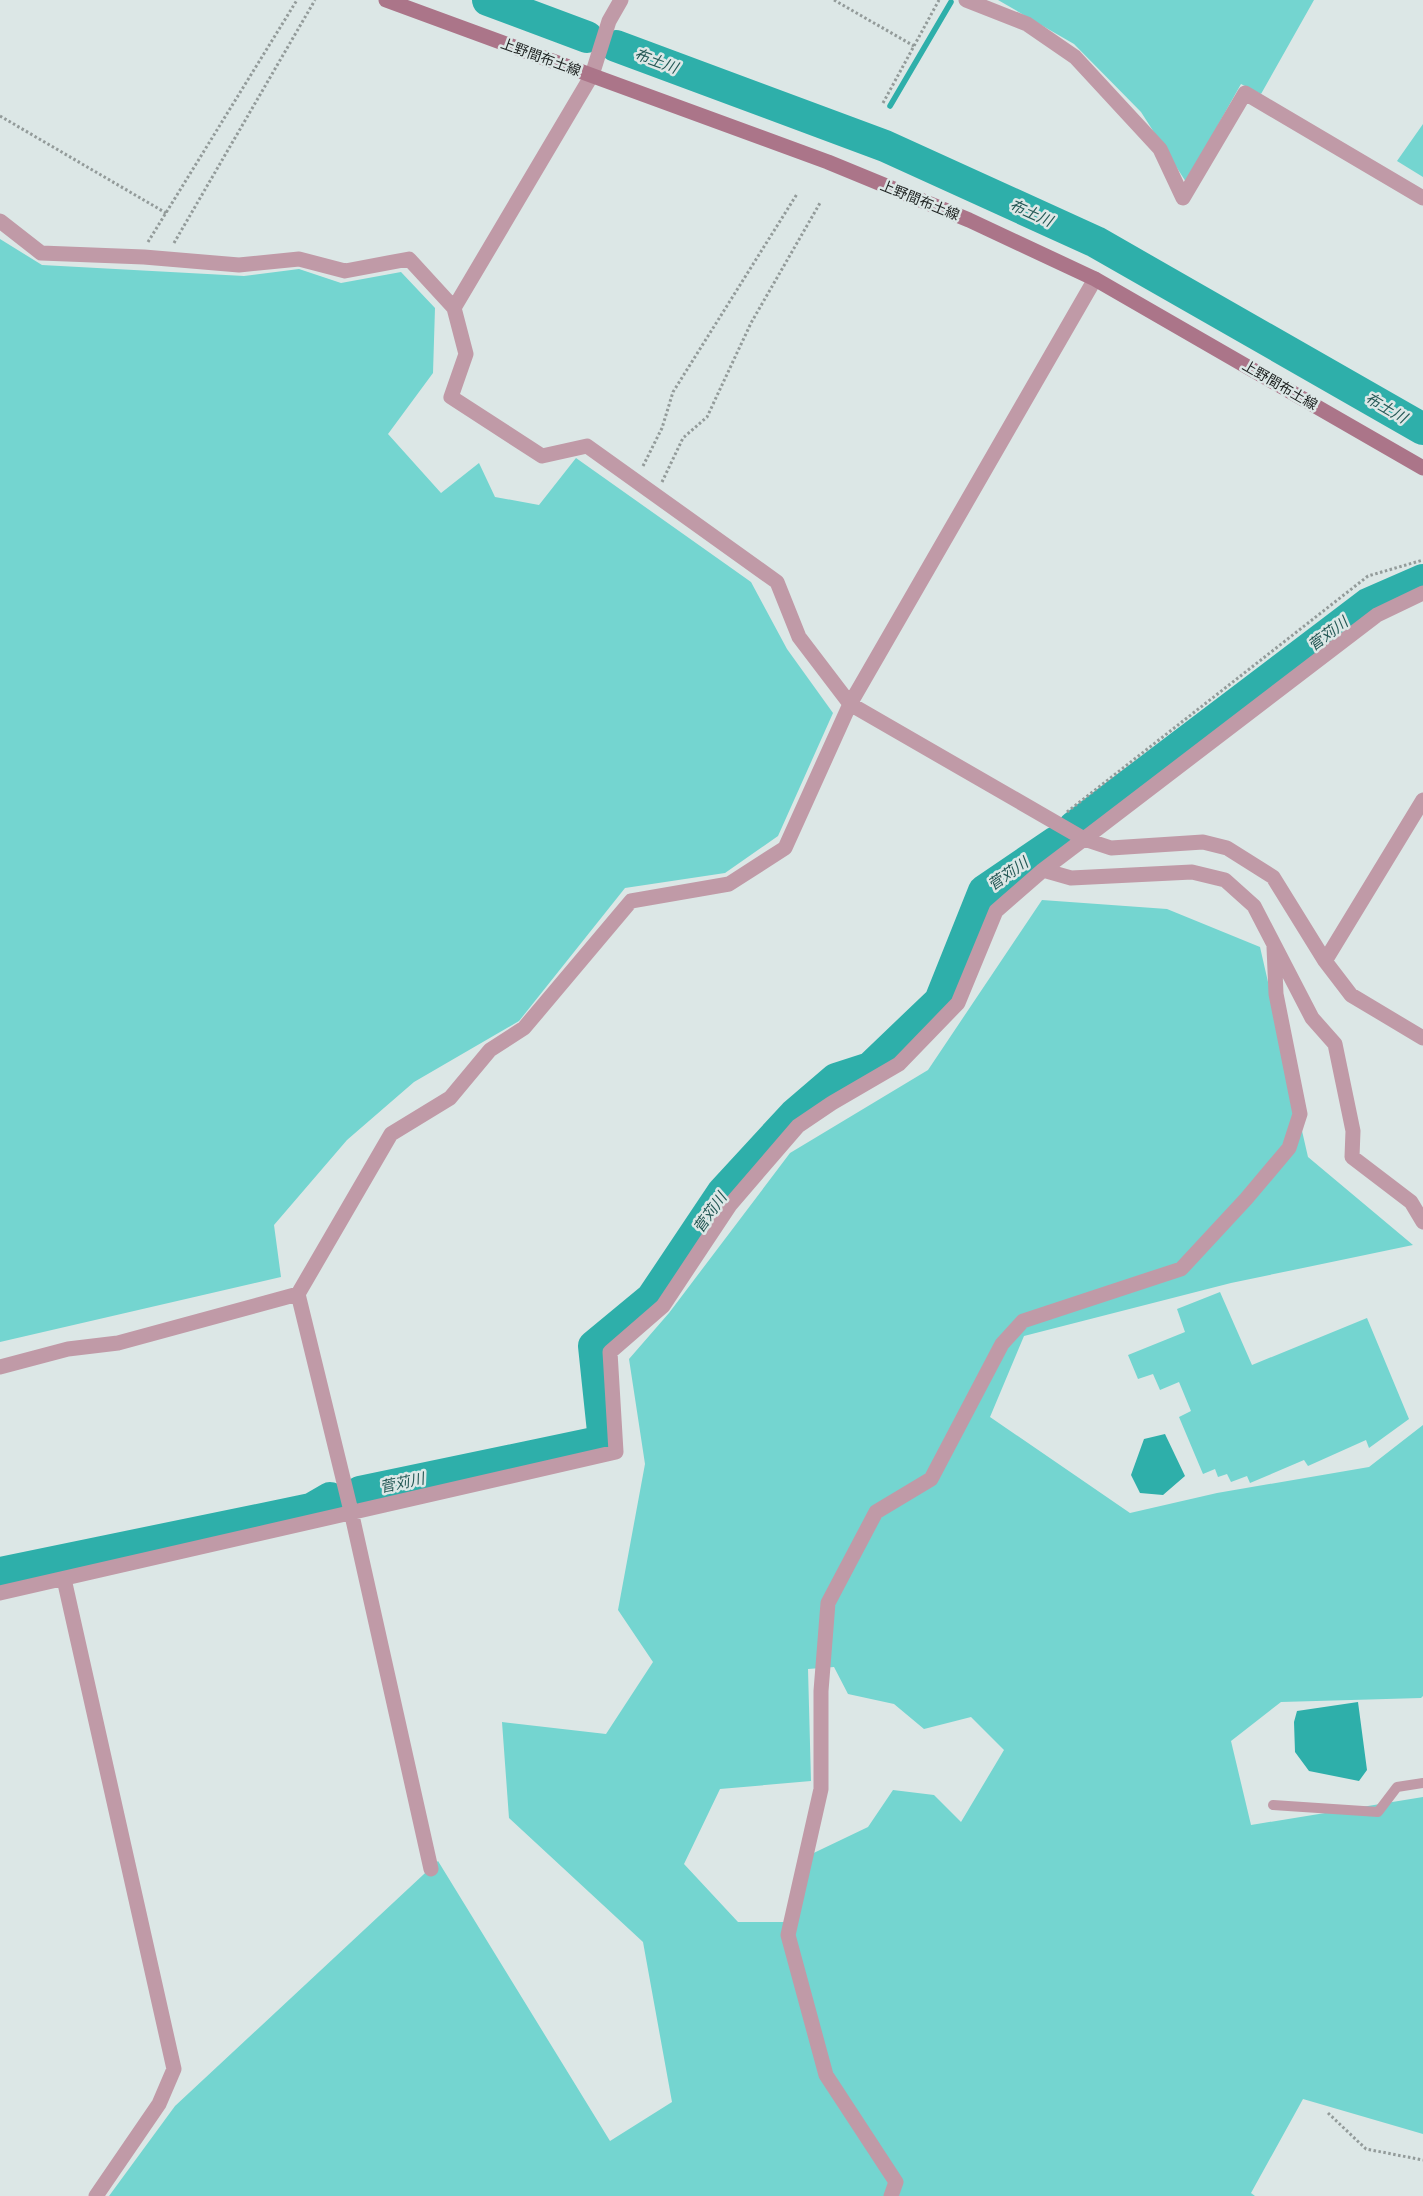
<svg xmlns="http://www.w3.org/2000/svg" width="1423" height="2196" font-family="'Fira Sans Condensed','Noto Sans JP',sans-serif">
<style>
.green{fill:#74d5d0;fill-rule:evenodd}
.water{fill:#2eafaa}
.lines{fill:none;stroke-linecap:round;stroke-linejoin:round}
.stream{stroke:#2eafaa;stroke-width:5.5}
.river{stroke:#2eafaa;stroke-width:32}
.path{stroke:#939b9a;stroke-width:3;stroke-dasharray:2.5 2.5;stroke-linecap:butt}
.lane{stroke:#c09aa7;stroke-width:10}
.street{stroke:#c09aa7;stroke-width:15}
.secondary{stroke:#ab7589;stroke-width:15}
.labels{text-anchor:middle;stroke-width:5;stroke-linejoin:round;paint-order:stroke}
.street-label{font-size:14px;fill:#1c201f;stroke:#dce7e6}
.water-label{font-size:15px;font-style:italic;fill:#245855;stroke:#dce7e6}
</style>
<rect width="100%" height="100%" fill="#dce7e6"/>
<path class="green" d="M998,0H1314L1261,94L1241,84L1186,182L1141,112L1074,44Z
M1423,124V177L1397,161Z
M0,239L42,265L244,276L299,269L341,283L401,272L435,308L433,373L388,434L441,493L479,463L495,497L539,505L576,458L751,582L787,649L833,713L778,836L725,873L625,888L519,1021L414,1082L347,1140L274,1225L281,1277L0,1342Z
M1042,900L1167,909L1260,947L1308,1157L1413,1245L1231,1283L1024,1336L990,1417L1130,1513L1217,1493L1369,1467L1423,1425V1696L1421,1698L1281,1702L1231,1741L1251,1825L1423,1797V2134L1303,2099L1251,2193L1255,2196H109L175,2106L438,1861L610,2141L672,2102L643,1942L509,1818L502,1722L606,1734L653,1662L618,1610L645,1464L629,1359L669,1313L790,1153L928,1070ZM834,1667L848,1694L894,1704L924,1729L971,1717L1004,1750L961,1822L934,1795L893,1790L868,1827L799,1860L784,1922H738L684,1864L720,1789L811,1781L808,1669Z
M1220,1292L1252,1365L1367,1318L1409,1419L1369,1448L1366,1440L1308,1466L1304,1460L1250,1483L1247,1476L1231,1482L1227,1474L1218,1477L1215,1469L1203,1474L1179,1417L1191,1411L1179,1382L1160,1390L1153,1374L1138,1379L1128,1355L1185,1332L1177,1309Z"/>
<path class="water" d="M1165,1434L1185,1476L1163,1495L1140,1493L1131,1475L1144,1439Z
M1358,1702L1367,1770L1359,1781L1309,1771L1295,1752L1294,1722L1297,1711Z"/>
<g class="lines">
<path class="stream" d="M890,106L951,2"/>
<path class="river" d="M488,0L587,37
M616,46L885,146L1096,242L1423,429
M1074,827L1368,604L1423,580
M360,1492L604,1441L594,1346L652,1298L723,1192L794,1115L836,1079L870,1068L940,1001L984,891L1056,842
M0,1573L311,1509L330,1498"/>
<path class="path" d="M834,0L914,46
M883,103L939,0
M0,116L166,213
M148,242L297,0
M174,243L315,0
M643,466L662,428L673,392L797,194
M662,482L683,438L707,417L751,323L820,203
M1067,812L1368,576L1423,560
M1328,2113L1366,2149L1423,2160"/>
<path class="lane" d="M1273,1805L1378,1812L1397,1787L1423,1783"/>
<path class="street" d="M966,0L1027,24L1075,57L1160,149L1183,198L1245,93L1423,198
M0,221L41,253L144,257L239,265L299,259L345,271L409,259L454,308L466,354L451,397L542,456L587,446L777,582L799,637L850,704L1084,839L1111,848L1203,842L1227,848L1273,877L1325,961L1351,995L1423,1038
M454,308L592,75L609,21L621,0
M1043,870L1071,878L1192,872L1225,880L1254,906L1312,1018L1335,1044L1353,1131L1352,1157L1411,1202L1423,1222
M1325,961L1423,800
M0,1367L68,1349L118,1343L298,1294
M64,1579L174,2069L159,2104L96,2196
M0,1593L616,1452L610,1352L663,1306L730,1205L798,1126L832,1103L899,1064L958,1003L996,911L1043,870L1084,839L1377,615L1423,593
M431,1869L351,1511L298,1294L391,1134L450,1098L490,1050L524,1028L631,901L729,884L785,848L850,704L1095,279
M891,2196L896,2182L826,2075L788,1935L821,1789V1691L828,1603L876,1512L931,1479L1002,1344L1023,1321L1181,1269L1246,1199L1289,1148L1300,1114L1276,994L1274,947"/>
<path class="secondary" d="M386,0L828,162L969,220L1095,279L1423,468"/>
</g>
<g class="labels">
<g class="street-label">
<text transform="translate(541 57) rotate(20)" y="5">上野間布土線</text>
<text transform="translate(920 200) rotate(22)" y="5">上野間布土線</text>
<text transform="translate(1280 385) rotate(30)" y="5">上野間布土線</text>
</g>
<g class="water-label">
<text transform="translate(656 61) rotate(20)" y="5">布土川</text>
<text transform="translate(1031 213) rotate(24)" y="5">布土川</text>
<text transform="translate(1386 408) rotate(30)" y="5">布土川</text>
<text transform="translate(1328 634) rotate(-37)" y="5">菅苅川</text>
<text transform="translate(1008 874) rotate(-35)" y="5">菅苅川</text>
<text transform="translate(710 1213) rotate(-55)" y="5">菅苅川</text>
<text transform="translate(402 1483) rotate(-12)" y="5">菅苅川</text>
</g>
</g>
</svg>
